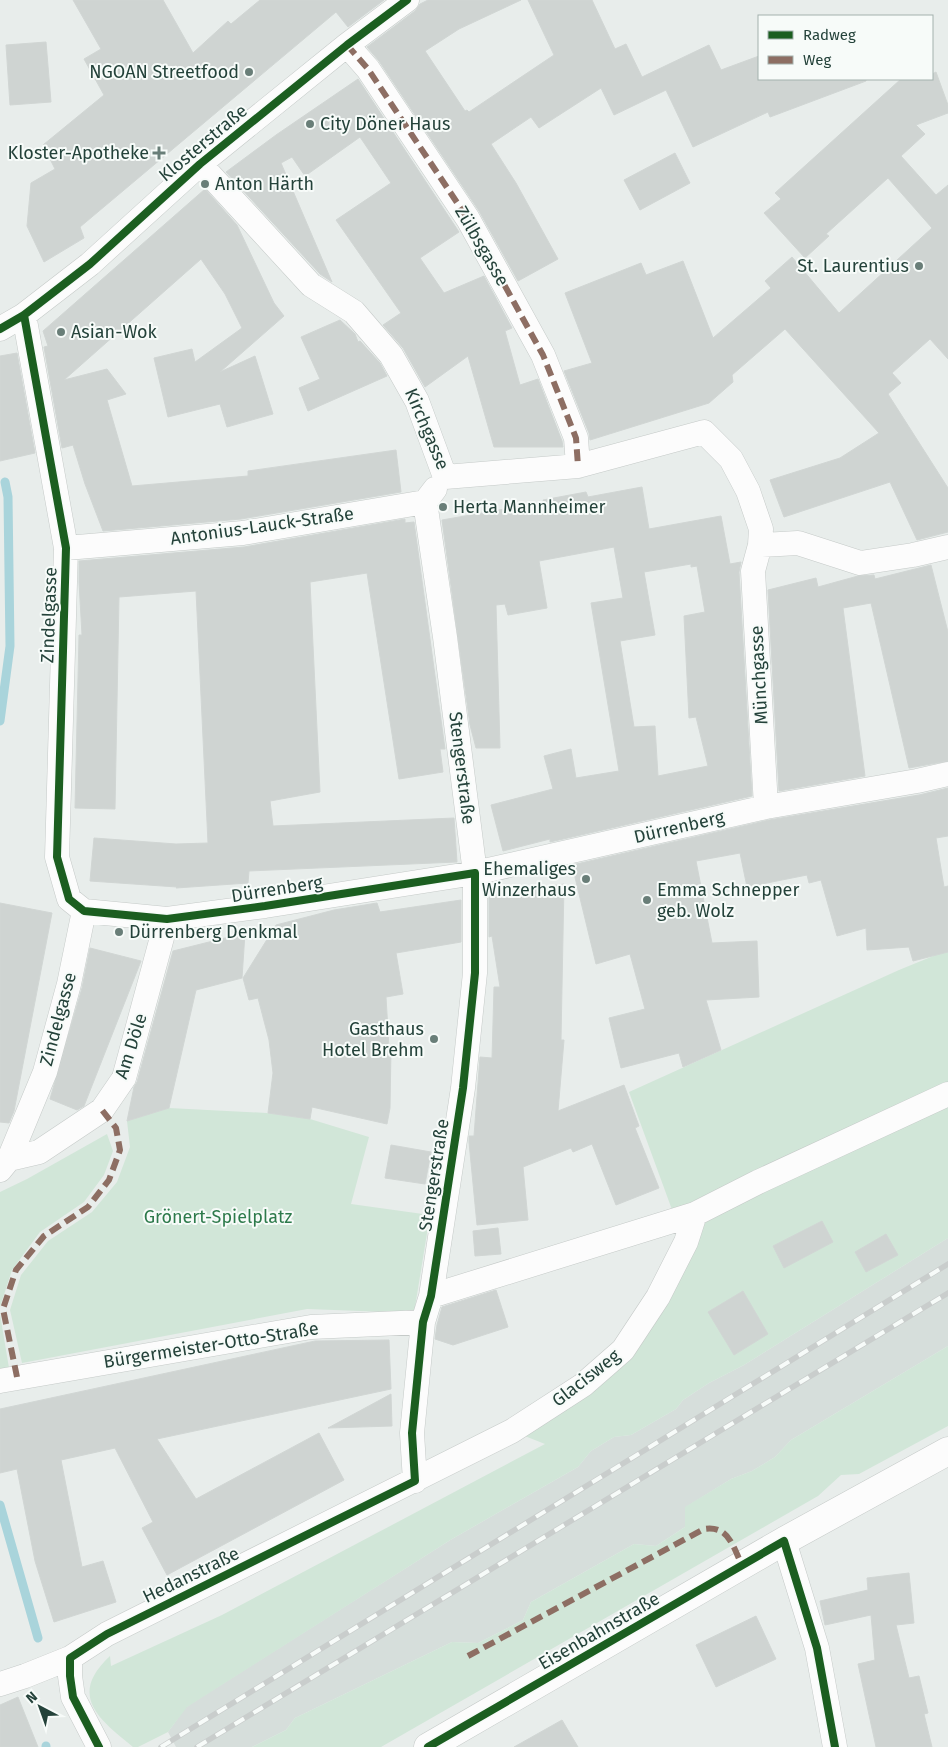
<svg xmlns="http://www.w3.org/2000/svg" width="948" height="1747" font-family="'Fira Sans',sans-serif">
<style>
.built{fill:#d6dedb}
.green{fill:#d1e6d8}
.lines{fill:none;stroke-linecap:round;stroke-linejoin:round}
.stream{stroke:#a9d4db;stroke-width:9}
.building{fill:#cfd4d2;stroke:#d1d6d4;fill-rule:evenodd}
.minor-casing{stroke:#c5cac8;stroke-width:25}
.tertiary-casing{stroke:#c5cac8;stroke-width:29}
.minor{stroke:#fcfcfc;stroke-width:24}
.tertiary{stroke:#fcfcfc;stroke-width:28}
.rail-casing{stroke:#c9cdcc;stroke-width:5.5}
.rail{stroke:#f7fbf9;stroke-width:4;stroke-dasharray:11;stroke-linecap:butt}
.quiet{stroke:#8d6e63;stroke-width:6;stroke-dasharray:12 6;stroke-linecap:butt}
.cycleway-casing{stroke:#f7fbf9;stroke-width:11}
.cycleway{stroke:#1b5e20;stroke-width:8}
.poi-dot{fill:#697e78;stroke:#f7fbf9;stroke-width:2}
.labels{text-anchor:middle;stroke-width:4;stroke-linejoin:round;paint-order:stroke}
.poi-label{font-size:18px;fill:#24423a;stroke:#f7fbf9;text-anchor:start}
.street-label{font-size:18px;fill:#24423a;stroke:#f7fbf9}
.park-label{font-size:18px;fill:#2d7a4b;stroke:#f7fbf9}
</style>
<rect width="100%" height="100%" fill="#e8edeb"/>
<path class="built" d="M948,1238V1346L791,1440L775,1457L752,1471L731,1479L686,1507L685,1527L656,1546L634,1544L531,1602L523,1620L478,1643L452,1642L295,1718L286,1730L252,1747H176L168,1732L186,1707L452,1539L578,1467L591,1451L614,1437L631,1435L676,1409L683,1400L709,1383L744,1365Z"/>
<path class="green" d="M948,950V1238L744,1365L709,1383L683,1400L676,1409L631,1435L614,1437L591,1451L578,1467L452,1539L187,1707L168,1732L138,1747H133C100,1720 67,1696 110,1656L111,1666L222,1615L545,1444L512,1431L583,1385L690,1259L629,1092L899,970Z
M169,1108L267,1113L310,1119L369,1137L351,1204L430,1215L414,1313L307,1309L22,1363L10,1310L21,1275L48,1241L92,1212L117,1182L130,1147L127,1121Z
M107,1134L113,1151L104,1175L84,1202L40,1232L12,1270L0,1307V1192L27,1179Z
M0,1314L9,1368L0,1369Z
M948,1346V1426L859,1474L841,1475L818,1496L381,1747H252L286,1730L295,1718L452,1642L478,1643L523,1620L531,1602L634,1544L656,1546L685,1527V1507L731,1479L752,1471L775,1457L791,1440Z"/>
<g class="lines">
<path class="stream" d="M0,721L10,646L8,497L5,482
M0,1505L38,1638
M46,1746V1747"/>
</g>
<path class="building" d="M73,0H163L193,53L228,21L231,24L260,0H384L348,27L336,12L80,227L84,238L44,262L27,226L31,183L55,169L43,145L104,95L84,59L101,49Z
M428,0H521L459,29L425,51L465,111L467,110L469,112L554,55L528,0H592L615,49L626,44L642,77L709,45L721,70L759,56V79H866V81L770,117L768,112L693,147L666,90L614,115L601,88L539,128L531,117L491,144L516,183L558,259L518,281L479,211L379,61L367,47L415,11L420,4Z
M46,42L51,102L10,105L6,45Z
M936,72L948,105V113L916,125L925,134L901,156L936,195L948,185V359L930,339L892,373L901,383L888,394L948,488V532L917,540L890,482L784,517L770,480L840,458L879,433L785,329L732,375L733,382L709,403L590,440L589,433L564,371L592,363L565,293L641,263L646,275L683,261L713,338L771,288L765,281L792,257L839,313L932,228L888,178L826,234L829,236L805,258L764,213L781,199L775,193L901,79H932V74Z
M358,79L459,232L420,258L444,293L484,276L512,328L505,331L520,385L538,379L562,441L563,447H494L468,356L425,387L403,348L383,325L401,313L336,220L391,183L360,137L305,176L292,157L281,163L332,282L320,274L226,172L276,135Z
M675,153L690,183L640,210L624,180Z
M205,189L237,225L274,303L284,316L220,372L255,356L273,414L227,427L220,404L168,417L154,358L192,349L195,362L242,328L225,294L201,259L64,380L107,369L126,394L107,400L132,486L248,476V471L396,450L401,492L241,519L103,531L85,484L73,445L62,448L44,347L48,346L43,331Z
M340,320L355,334L358,342L360,341L380,363L387,376L308,411L299,388L320,379L301,337Z
M17,353L35,453L0,461V356Z
M642,487L649,529L721,516L730,564L741,562L739,572L752,796L550,842V839L503,851L491,805L553,789L544,756L571,749L576,778L619,771L591,603L623,598L614,547L539,561L547,608L508,615L505,604L496,605L500,748H476L470,725L442,520L544,502L543,500L586,492L588,497ZM691,564V567L697,566L705,612L684,616L689,718L696,717L708,766L658,776L655,726L634,727L620,641L655,635L644,572Z
M405,519V523L414,522L445,749H440L443,772L399,779L367,573L310,582L320,792L270,801L273,826L454,818L457,862L249,871L248,883L176,888L177,887L90,881L94,838L176,844L208,843L196,591L119,597L115,809L75,808L79,635H82L79,582V561L244,547Z
M931,565L948,632V761L909,768L871,603L843,608L865,776L779,791L768,590L816,578L818,587L858,576L874,575L875,579Z
M948,788V836L936,838L944,887L948,886V952L913,961L909,947L867,950L866,928L837,936L821,880L809,883L807,875L747,887L740,853L696,861L712,943L757,941L759,997L706,1000L721,1050L683,1067L679,1053L621,1068L609,1018L645,1009L630,954L596,964L572,865L769,820L919,795Z
M564,884L561,1040H564L558,1111L624,1085L639,1126L635,1128L659,1188L616,1205L592,1144L573,1152L571,1148L523,1167L528,1220L477,1225L469,1142V1136H474L480,1057L492,1058L494,987H500L492,936L489,937V896Z
M461,900V942L396,953L403,994L386,997L389,1047H391L390,1108L387,1124L312,1107L310,1119L268,1113L273,1073L269,1040L258,998L249,1000L243,978L276,925L334,910L377,903L380,912Z
M0,903L52,913L14,1111L9,1123L0,1122Z
M245,933L242,978L196,990L169,1108L127,1121L134,1087L137,1082L173,951Z
M90,948L141,961L84,1106L77,1110L50,1099L82,988Z
M391,1145L431,1152L425,1184L385,1178Z
M822,1221L833,1242L784,1268L773,1246Z
M498,1228L501,1254L475,1256L473,1231Z
M886,1234L898,1255L866,1272L855,1252Z
M496,1290L508,1327L453,1345L435,1339L437,1325L442,1307Z
M743,1291L768,1334L734,1355L708,1312Z
M389,1340L391,1389L157,1439L196,1499L319,1433L344,1480L167,1575L142,1528L153,1522L115,1448L61,1460L82,1567L103,1561L116,1602L54,1622L35,1561L17,1469L0,1473V1409L315,1341Z
M391,1394L392,1426L328,1428Z
M909,1573L914,1623L896,1625L909,1678L919,1676L928,1713L924,1714L932,1747H876L858,1664L875,1660L871,1615L825,1625L820,1601L868,1590L867,1578Z
M756,1616L776,1659L716,1687L696,1645Z
M18,1697L38,1747H0V1705Z
M562,1720L578,1747H514Z"/>
<g class="lines">
<defs>
<path id="minor" d="M347,45L368,69L468,219L543,355L576,438L578,466
M200,164L311,285L354,312L391,355L417,401L445,477
M24,315L66,548L57,857L69,899L84,911
M0,329L24,315L90,264L200,164L347,45L407,0
M445,477L578,466L704,432L731,459L748,491L761,529L760,545L753,571L766,807
M760,545L798,543L860,563L913,555L948,547
M66,548L243,533L425,502L435,489
M84,911L167,919L265,906L475,873L766,807L917,781L948,774
M9,1159L45,1072L69,984L84,911
M0,1170L9,1159L39,1152L102,1110L124,1078L167,919
M431,1296L695,1214
M0,1381L311,1327L423,1322
M415,1481L412,1433L423,1322L431,1296L463,1088L475,973V873L445,637L425,502
M784,1541L817,1648L835,1747
M70,1658V1676L73,1697L99,1747
M0,1684L25,1676L70,1658L107,1634L512,1431L583,1385L623,1350L658,1297L686,1242L695,1214L758,1182L948,1094"/>
<path id="tertiary" d="M428,1747L784,1541L948,1451"/>
</defs>
<use href="#minor" class="minor-casing"/>
<use href="#tertiary" class="tertiary-casing"/>
<use href="#minor" class="minor"/>
<use href="#tertiary" class="tertiary"/>
<defs>
<path id="rail" d="M161,1747L948,1264
M197,1747L948,1293"/>
</defs>
<use href="#rail" class="rail-casing"/>
<use href="#rail" class="rail"/>
<path class="quiet" d="M347,45L368,69L468,219L543,355L576,438L578,466
M17,1377L3,1309L16,1270L44,1236L88,1207L109,1180L120,1150L116,1128L102,1110
M468,1656L704,1529C729,1525 733,1547 742,1565"/>
<defs>
<path id="cycleway" d="M24,315L66,548L57,857L69,899L84,911L167,919L265,906L475,873V973L463,1088L431,1296L423,1322L412,1433L415,1481L107,1634L70,1658V1676L73,1697L99,1747
M0,329L24,315L90,264L200,164L347,45L407,0
M428,1747L784,1541L817,1648L835,1747"/>
</defs>
<use href="#cycleway" class="cycleway-casing"/>
<use href="#cycleway" class="cycleway"/>
</g>
<g class="poi-dot">
<circle cx="249" cy="72" r="5"/>
<circle cx="310" cy="124" r="5"/>
<path d="M156.5 145.5h5v5h5v5h-5v5h-5v-5h-5v-5h5z"/>
<circle cx="205" cy="184" r="5"/>
<circle cx="919" cy="266" r="5"/>
<circle cx="61" cy="332" r="5"/>
<circle cx="443" cy="507" r="5"/>
<circle cx="586" cy="879" r="5"/>
<circle cx="647" cy="900" r="5"/>
<circle cx="119" cy="932" r="5"/>
<circle cx="434" cy="1039" r="5"/>
</g>
<g class="labels">
<g class="poi-label">
<text x="239" y="78" text-anchor="end">NGOAN Streetfood</text>
<text x="320" y="130">City Döner Haus</text>
<text x="149" y="159" text-anchor="end">Kloster-Apotheke</text>
<text x="215" y="190">Anton Härth</text>
<text x="909" y="272" text-anchor="end">St. Laurentius</text>
<text x="71" y="338">Asian-Wok</text>
<text x="453" y="513">Herta Mannheimer</text>
<text x="576" y="875" text-anchor="end">Ehemaliges<tspan x="576" dy="21">Winzerhaus</tspan></text>
<text x="657" y="896">Emma Schnepper<tspan x="657" dy="21">geb. Wolz</tspan></text>
<text x="129" y="938">Dürrenberg Denkmal</text>
<text x="424" y="1035" text-anchor="end">Gasthaus<tspan x="424" dy="21">Hotel Brehm</tspan></text>
</g>
<g class="street-label">
<text transform="translate(203 143) rotate(-40)" y="6">Klosterstraße</text>
<text transform="translate(482 246) rotate(60)" y="6">Zülbsgasse</text>
<text transform="translate(427 429) rotate(67)" y="6">Kirchgasse</text>
<text transform="translate(262 526) rotate(-8)" y="6">Antonius-Lauck-Straße</text>
<text transform="translate(49 615) rotate(-88)" y="6">Zindelgasse</text>
<text transform="translate(759 675) rotate(-93)" y="6">Münchgasse</text>
<text transform="translate(462 768) rotate(83)" y="6">Stengerstraße</text>
<text transform="translate(679 827) rotate(-13)" y="6">Dürrenberg</text>
<text transform="translate(277 889) rotate(-9)" y="6">Dürrenberg</text>
<text transform="translate(58 1019) rotate(-75)" y="6">Zindelgasse</text>
<text transform="translate(131 1046) rotate(-72)" y="6">Am Döle</text>
<text transform="translate(434 1175) rotate(-81)" y="6">Stengerstraße</text>
<text transform="translate(211 1345) rotate(-9)" y="6">Bürgermeister-Otto-Straße</text>
<text transform="translate(586 1378) rotate(-38)" y="6">Glacisweg</text>
<text transform="translate(191 1575) rotate(-26)" y="6">Hedanstraße</text>
<text transform="translate(599 1631) rotate(-30)" y="6">Eisenbahnstraße</text>
</g>
<g class="park-label">
<text x="218" y="1223">Grönert-Spielplatz</text>
</g>
</g>
<rect x="758" y="15" width="175" height="65" fill="#f7fbf9" stroke="#a3b1ad"/>
<rect x="768" y="31" width="25" height="8" fill="#1b5e20" stroke="#a3b1ad"/>
<text x="803" y="40" font-size="15" fill="#24423a">Radweg</text>
<rect x="768" y="56" width="25" height="8" fill="#8d6e63" stroke="#a3b1ad"/>
<text x="803" y="65" font-size="15" fill="#24423a">Weg</text>
<g transform="translate(40 1707) rotate(319)" stroke="#f7fbf9" stroke-width="4" paint-order="stroke">
<path d="M0-4L9 19L0 12L-9 19Z" fill="#24423a"/>
<text y="-8" font-size="14" font-weight="bold" text-anchor="middle" fill="#24423a">N</text>
</g>
</svg>
